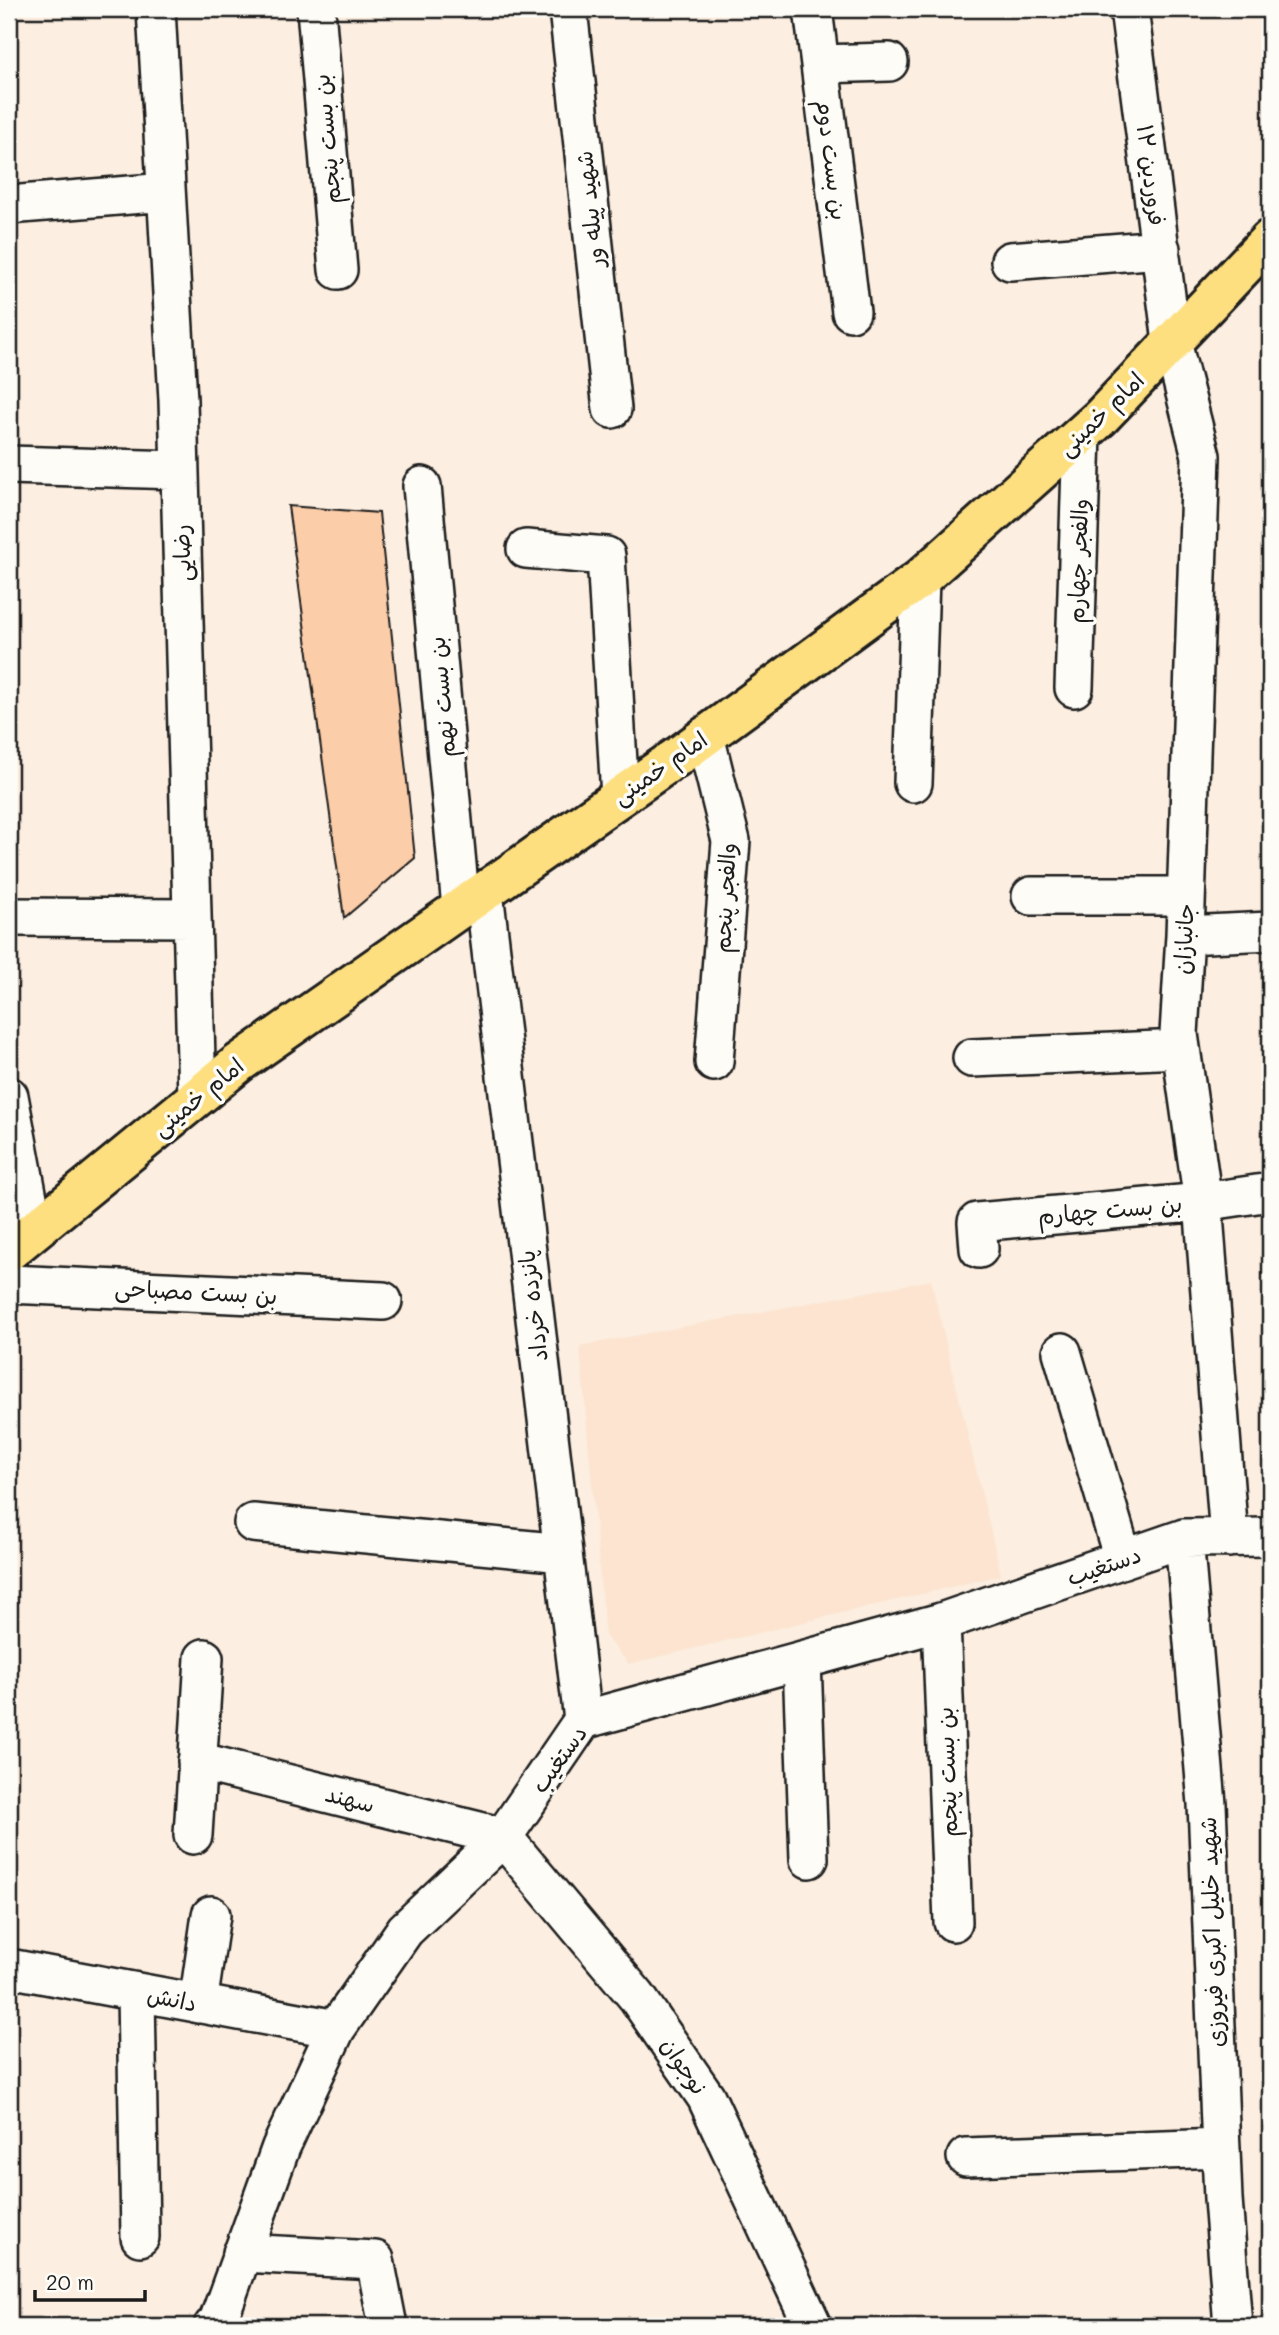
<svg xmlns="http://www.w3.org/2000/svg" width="1279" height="2335" font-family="Mali,'Playpen Sans Arabic',sans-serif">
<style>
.built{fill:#fce4d0}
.building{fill:#fbcda9;stroke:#1c1c1c;stroke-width:2}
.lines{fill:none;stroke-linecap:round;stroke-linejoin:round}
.minor-casing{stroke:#1c1c1c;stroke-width:42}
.major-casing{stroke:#1c1c1c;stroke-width:44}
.minor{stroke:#fdfcf7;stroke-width:37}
.major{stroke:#fedf80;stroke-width:38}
.labels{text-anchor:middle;stroke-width:7;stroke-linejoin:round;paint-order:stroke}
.street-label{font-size:23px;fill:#1c1c1c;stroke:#fdfcf7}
</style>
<rect width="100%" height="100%" fill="#fceee0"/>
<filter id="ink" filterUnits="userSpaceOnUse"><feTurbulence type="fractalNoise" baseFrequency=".0143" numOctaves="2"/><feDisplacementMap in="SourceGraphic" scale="14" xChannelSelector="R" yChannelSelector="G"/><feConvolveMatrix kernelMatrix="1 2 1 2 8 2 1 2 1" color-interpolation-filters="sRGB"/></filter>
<g filter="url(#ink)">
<path class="built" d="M931,1280L1001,1575L629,1664L605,1636L580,1346Z"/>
<path class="building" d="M288,506L379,513L415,858L344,918Z"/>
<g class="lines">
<defs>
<path id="minor" d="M156,9L178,400L197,1097
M316,9L338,270
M568,9L612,409
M813,9L851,312
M1129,9L1172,342L1201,456L1185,935L1179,1034L1203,1202L1229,1538
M820,64L889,62
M9,205L166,192
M1010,261L1161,249
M9,465L179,470
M422,486L461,908
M526,549L606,556L620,797
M1074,688L1082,434
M705,736L731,841L714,1062
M913,783L920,579
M484,892L583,1720
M1031,896H1186
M9,917L192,918
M1185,935L1270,931
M972,1058L1181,1049
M9,1096L34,1230
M979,1249L977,1222L1203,1202L1270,1192
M9,1284L383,1301
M1062,1352L1123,1559
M253,1523L563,1553
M1184,1538L1207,1804L1223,2199L1233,2326
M941,1622L953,1922
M802,1660L809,1859
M197,1761L503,1837L637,1997L706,2097L813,2326
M193,1835L204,1658
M9,1968L336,2029
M136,1992L140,2237
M198,2004L211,1915
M966,2157L1221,2148
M242,2253L375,2260L388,2326
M213,2326L217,2324L281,2147L336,2029L405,1930L503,1837L583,1720L941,1622L1184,1538L1270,1537"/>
<path id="major" d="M9,1251L239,1063L684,752L920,579L1100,418L1270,239"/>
</defs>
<use href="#minor" class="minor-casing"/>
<use href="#major" class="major-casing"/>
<use href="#minor" class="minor"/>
<use href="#major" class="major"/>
</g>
</g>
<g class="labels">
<g class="street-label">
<text transform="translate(327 139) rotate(-95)" y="8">بن بست پنجم</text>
<text transform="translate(832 160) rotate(83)" y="8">بن بست دوم</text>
<text transform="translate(1151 175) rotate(83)" y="8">۱۲ فروردین</text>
<text transform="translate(590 209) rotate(-96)" y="8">شهید پیله ور</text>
<text transform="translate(1101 414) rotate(-44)" y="8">امام خمینی</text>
<text transform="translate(182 553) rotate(-92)" y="8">رضایی</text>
<text transform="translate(1078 561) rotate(-88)" y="8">والفجر چهارم</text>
<text transform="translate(442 697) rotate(-95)" y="8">بن بست نهم</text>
<text transform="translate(660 768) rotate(-35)" y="8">امام خمینی</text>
<text transform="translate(725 898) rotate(-87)" y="8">والفجر پنجم</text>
<text transform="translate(1184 939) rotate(-87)" y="8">جانبازان</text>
<text transform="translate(198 1097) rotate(-39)" y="8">امام خمینی</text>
<text transform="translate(1110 1210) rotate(-5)" y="8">بن بست چهارم</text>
<text transform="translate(196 1292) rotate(3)" y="8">بن بست مصباحی</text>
<text transform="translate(533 1306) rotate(-97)" y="8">پانزده خرداد</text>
<text transform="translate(1104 1566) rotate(-19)" y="8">دستغیب</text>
<text transform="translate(559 1759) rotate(-54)" y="8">دستغیب</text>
<text transform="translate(947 1772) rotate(-92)" y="8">بن بست پنجم</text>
<text transform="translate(350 1799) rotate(14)" y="8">سهند</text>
<text transform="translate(1212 1932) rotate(-92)" y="8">شهید خلیل اکبری فیروزی</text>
<text transform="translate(172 1999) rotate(11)" y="8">دانش</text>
<text transform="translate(684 2066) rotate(56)" y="8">نوجوان</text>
</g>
</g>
<rect width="1279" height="2335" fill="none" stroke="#fdfcf7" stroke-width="35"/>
<rect x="18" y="18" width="1244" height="2300" fill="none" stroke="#1c1c1c" stroke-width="2.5" filter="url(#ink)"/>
<path d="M35 2290v10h110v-10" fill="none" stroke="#1c1c1c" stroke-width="3.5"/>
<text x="46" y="2290" font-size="21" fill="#1c1c1c" stroke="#fdfcf7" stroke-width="5" paint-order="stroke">20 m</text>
</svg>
